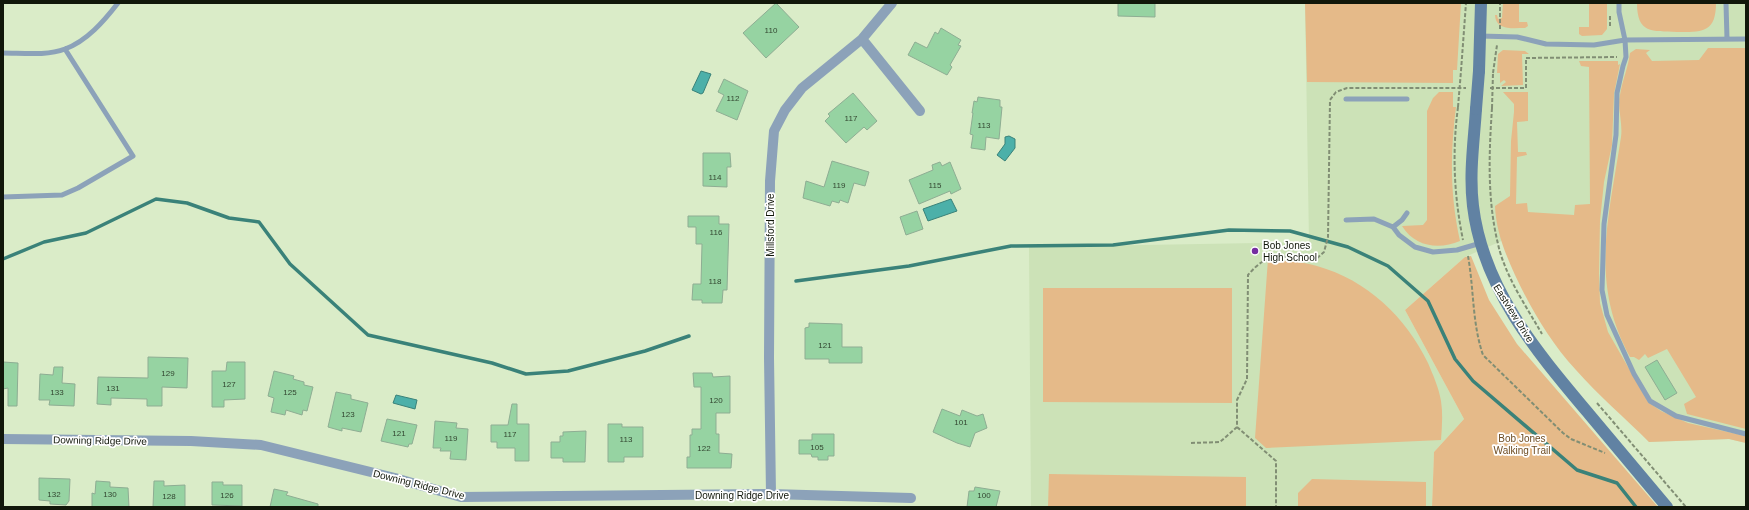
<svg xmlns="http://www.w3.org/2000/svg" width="1749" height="510" font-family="Helvetica,sans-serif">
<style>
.built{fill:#cce2b7}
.green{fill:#e5ba89}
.water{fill:#4cb0a9;stroke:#3a8279}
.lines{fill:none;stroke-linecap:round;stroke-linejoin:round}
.stream{stroke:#3a8279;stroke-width:3.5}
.building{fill:#96d3a2;stroke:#8ead93}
.path{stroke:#818e74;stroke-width:2;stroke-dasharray:4 2;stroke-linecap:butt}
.lane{stroke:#8ca2b9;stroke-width:5}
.street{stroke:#8ca2b9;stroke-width:10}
.secondary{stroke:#6182a3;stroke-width:12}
.path-bridge{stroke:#818e74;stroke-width:2;stroke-dasharray:4 2;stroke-linecap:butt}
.secondary-bridge{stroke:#6182a3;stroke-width:12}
.poi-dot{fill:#752da1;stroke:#fff;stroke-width:1.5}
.labels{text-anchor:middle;stroke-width:3.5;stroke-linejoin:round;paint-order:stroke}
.number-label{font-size:8px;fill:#324630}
.street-label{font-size:10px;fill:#11170a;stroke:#fff}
.poi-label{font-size:10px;fill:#11170a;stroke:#fff;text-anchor:start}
.park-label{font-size:10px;fill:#6e4c21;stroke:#fff}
</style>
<rect width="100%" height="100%" fill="#daecc8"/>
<path class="built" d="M1305,3H1746V443L1729,439L1649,442L1581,368L1506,239L1465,257L1405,310L1464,419L1434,452L1432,507H1031L1029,247L1309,242Z"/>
<path class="green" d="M1305,3H1461L1457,70H1453V83L1307,82Z
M1503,3H1519V22H1527L1528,26L1525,28C1513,28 1496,31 1495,15H1497L1498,19L1502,18Z
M1589,3H1607V29L1602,35L1582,36L1579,34V27H1589Z
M1637,3H1716C1716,33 1702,32 1677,32C1652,31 1637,34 1637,3Z
M1708,48H1746V429L1687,414L1684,404L1696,397L1667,349L1648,358L1645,354L1639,360L1634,357H1630C1589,282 1609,217 1621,137C1623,123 1617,108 1620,95C1622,81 1628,68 1630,53L1636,49L1650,50L1646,53L1652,61L1699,60Z
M1503,50L1525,51L1529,54H1522L1523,85L1501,86L1506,82L1504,80L1500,83V73H1497L1498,54Z
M1579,61H1618V65L1620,64L1614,94L1612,145L1604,182L1600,221L1599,274L1600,303L1608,332L1648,402L1661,411L1688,423L1746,436V443L1729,439L1649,442C1625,418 1598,395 1576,370C1550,342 1531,309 1515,275C1505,253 1496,231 1495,206L1510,196L1511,141L1514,112V104L1503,92H1528V121L1517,122L1518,152H1526L1527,155L1517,157L1516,204L1527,203L1528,212L1574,215L1575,205L1590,204L1589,67L1581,66Z
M1439,92H1453V107H1456C1450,154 1450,195 1460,241C1439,250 1415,247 1402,226L1423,225L1427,220V111L1433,98Z
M1471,256L1489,300L1517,344L1658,507H1432L1434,452L1464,419L1405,310L1465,257Z
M1268,259C1284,261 1301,261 1317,266C1367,280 1406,317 1428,363C1433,375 1439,388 1441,401C1443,414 1442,427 1441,440L1266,448L1255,438Z
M1043,288H1232V403L1043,402Z
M1049,474L1246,477V507H1048Z
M1312,479L1426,482V507H1298V493Z"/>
<path class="water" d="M701,71L711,74L703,93L701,94L692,90Z
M1009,136L1015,139V148L1005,161L997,155L1005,144V137Z
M951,199L957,211L928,221L923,209Z
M396,395L417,400L415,409L393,403Z"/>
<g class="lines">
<path class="stream" d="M3,259L44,242L86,233L156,199L187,203L229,218L259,222L290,264L368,335L492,363L526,374L568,371L645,351L689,336
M796,281L909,266L1011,246L1113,245L1229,230L1290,231L1348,247L1388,266L1428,301L1455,359L1473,381L1577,470L1617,483L1636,507"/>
</g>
<path class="building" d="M776,3L799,27L766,58L743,33Z
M1118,3H1155V17L1118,16Z
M941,28L961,40L958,45L961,46L950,65L952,67L947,75L908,55L915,42L927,48L935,32L938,34Z
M724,79L748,91L737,120L716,111L724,95L718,92Z
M853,93L877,121L867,130L864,127L846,143L825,121L830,116L828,114Z
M978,97L1000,100V107H1002L999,139L986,137L985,150L971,148L973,135L970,134L973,113H972L974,101L977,102Z
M703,153H730L731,167H727V187L703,186Z
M832,161L869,172L865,186L854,183L848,203L840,200L839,203L832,201L830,206L803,198L806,181L824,187Z
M940,162L942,166L950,162L961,189L951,194L950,191L919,204L909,180L933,170L932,165Z
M917,211L923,229L906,235L900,217Z
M688,216H719V224H729L727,290H723L722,303H702V300H692L693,284H701L702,244H696V227H688Z
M809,323L842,324V347H862V363H829V359H805V328L809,327Z
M148,357L188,358L187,388L162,387V406H147V399L111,398V405L97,404L98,377L148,378Z
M1657,360L1677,393L1665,400L1645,367Z
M3,362L18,363L17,406H8V388L3,389Z
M227,362H245V399L224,400V407H212V371H226Z
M54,367H63L62,383L75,384L74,406L49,405L50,400H39L40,374L53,375Z
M274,371L294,376L293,379L304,382V385L313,387L307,411L303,410L302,415L286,410L285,415L271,412L274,398L268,396Z
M693,373H712L713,377L730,376V413H716V434H719V453L732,454L731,468H687V457H690V435H692V429H701V387H694Z
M336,392L351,395V399L368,403L361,432L342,428V431L328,427Z
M512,404H517V424H529V461H515V448H497V442H491V425H508Z
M942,409L960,416L962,410L977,416L983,414L987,428L975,433L970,447L957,443L933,432Z
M387,419L417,425L412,444H409L408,447L381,441Z
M435,421L457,423L456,428L468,429L466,460L450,459L451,451H440L441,448H433Z
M608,424H622V427H643V457H624V462H608Z
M586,431L585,462H563V458H551V442H560V436H563V432Z
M812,434H834V456H828V460H818V457H812L811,454H799V440H812Z
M39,478L70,479L69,501L66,505L50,504V501L39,500Z
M96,481L110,482V487L128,488L129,507H92V493L95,494Z
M154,481H164V486L185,485V507H153Z
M212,482H223V485H242V506L212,505Z
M975,487L1000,491L996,507H967L969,491H974Z
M274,489L288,492L286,495L318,504V507H270Z"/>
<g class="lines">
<path class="path" d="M1610,16V26
M1500,29V3
M1461,71L1466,3
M1493,73L1497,45
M1490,88H1526V58L1617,57
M1458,107C1452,152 1454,196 1463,240
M1492,108C1489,153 1487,199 1498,244C1505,276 1526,306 1542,334
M1468,256C1474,289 1472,323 1483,355L1563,433L1571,439L1605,453
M1597,403L1686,507
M1237,427L1276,461V507
M1191,443L1220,442L1237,427V400L1247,379L1248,275C1271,248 1283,258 1315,260L1324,252L1328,237L1330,100L1336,92L1347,88H1466
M1566,507H1572"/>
<path class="lane" d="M1619,3V12L1625,40L1746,39
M1726,3L1727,39
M1480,36L1517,37L1546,44L1594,45L1625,40L1626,57L1623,66L1617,93L1616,135L1604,224L1602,290L1607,315L1634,374L1650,401L1676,416L1746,434
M3,53C22,53 47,56 65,49C87,41 104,21 118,3
M1346,99H1407
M3,197L62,195L78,188L133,156L65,49
M1346,220L1374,219L1393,227L1399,235L1415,247L1433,252L1457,250L1481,243
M1393,227L1402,220L1407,213"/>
<path class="street" d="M862,39L920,111
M3,439L191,441L261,445L395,478L461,497L771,494L911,498
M771,494L769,358L770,181L774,131L785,110L802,88L862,39L892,3"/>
<path class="secondary" d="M1479,71L1481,3
M1476,109C1474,141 1469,173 1473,206C1483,289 1537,352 1589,414C1615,445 1641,476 1667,507"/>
<path class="path-bridge" d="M1458,107L1461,71
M1492,108L1493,73"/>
<path class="secondary-bridge" d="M1476,109L1479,71"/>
</g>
<circle class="poi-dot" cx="1255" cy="251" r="4"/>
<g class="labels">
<g class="number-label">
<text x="771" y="33">110</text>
<text x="733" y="101">112</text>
<text x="851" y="121">117</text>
<text x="984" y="128">113</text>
<text x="715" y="180">114</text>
<text x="839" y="188">119</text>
<text x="935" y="188">115</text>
<text x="716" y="235">116</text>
<text x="715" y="284">118</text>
<text x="825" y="348">121</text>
<text x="168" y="376">129</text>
<text x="229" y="387">127</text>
<text x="113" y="391">131</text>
<text x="57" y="395">133</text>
<text x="290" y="395">125</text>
<text x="716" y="403">120</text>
<text x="348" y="417">123</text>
<text x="961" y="425">101</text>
<text x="399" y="436">121</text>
<text x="510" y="437">117</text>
<text x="451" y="441">119</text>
<text x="626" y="442">113</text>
<text x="817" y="450">105</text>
<text x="704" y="451">122</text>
<text x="54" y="497">132</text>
<text x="110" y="497">130</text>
<text x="227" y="498">126</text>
<text x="984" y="498">100</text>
<text x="169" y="499">128</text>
</g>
<g class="street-label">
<text transform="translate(770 225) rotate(-90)" y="4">Millsford Drive</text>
<text transform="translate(1514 313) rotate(58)" y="4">Eastview Drive</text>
<text transform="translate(100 440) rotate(1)" y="4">Downing Ridge Drive</text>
<text transform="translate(419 484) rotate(14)" y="4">Downing Ridge Drive</text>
<text x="742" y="499">Downing Ridge Drive</text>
</g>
<g class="poi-label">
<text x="1263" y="249">Bob Jones<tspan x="1263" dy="12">High School</tspan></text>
</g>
<g class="park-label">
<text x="1522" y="442">Bob Jones<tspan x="1522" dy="12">Walking Trail</tspan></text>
</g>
</g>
<rect width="1749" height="510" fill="none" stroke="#11170a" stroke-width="8"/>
</svg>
